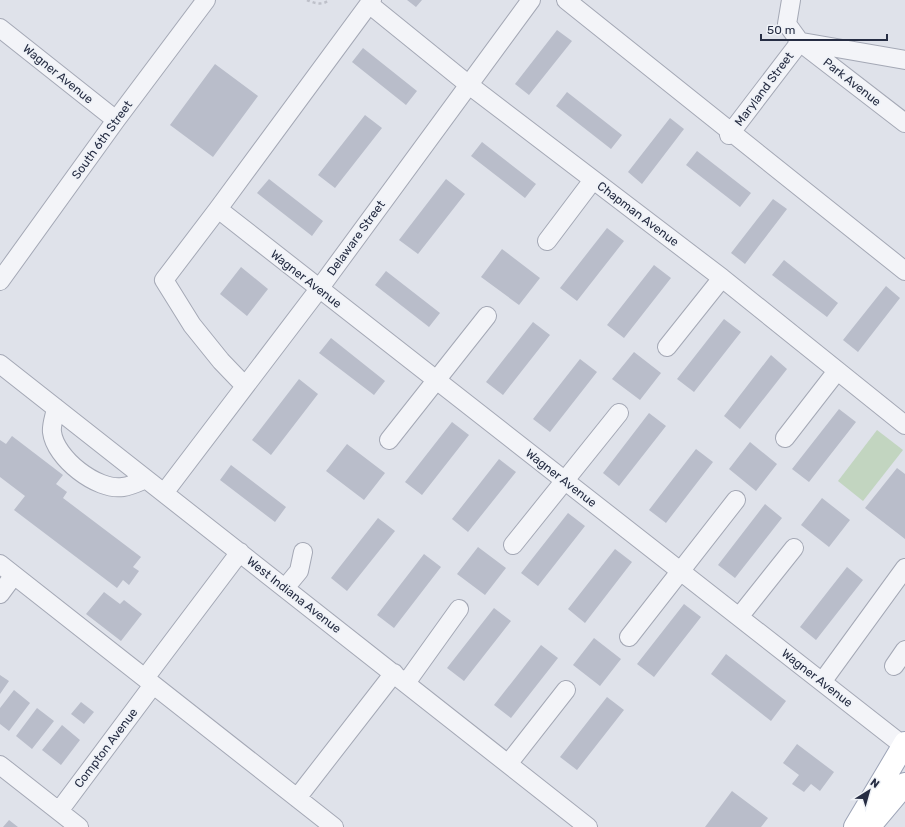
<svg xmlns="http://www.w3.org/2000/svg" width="905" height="827" font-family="Rubik,sans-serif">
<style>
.green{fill:#c2d5c0}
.building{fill:#b9bdca}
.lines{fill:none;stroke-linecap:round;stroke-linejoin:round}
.minor-casing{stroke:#a4a8b5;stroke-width:20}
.major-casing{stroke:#9da4b7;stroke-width:24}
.path{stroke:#bec0c9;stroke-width:2.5;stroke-dasharray:3 3;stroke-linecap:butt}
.minor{stroke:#f3f4f8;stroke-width:18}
.major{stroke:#fff;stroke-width:22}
.labels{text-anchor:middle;stroke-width:3.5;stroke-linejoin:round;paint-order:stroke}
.street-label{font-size:12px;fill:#262d43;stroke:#eff2f7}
</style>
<rect width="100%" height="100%" fill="#dfe2ea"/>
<path class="green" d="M877,430L903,450L863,501L838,481Z"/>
<path class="building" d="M407,0H422L416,7Z
M557,30L572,41L529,95L515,84Z
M363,48L417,91L406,105L352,62Z
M215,64L258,96L213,157L170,125Z
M567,92L622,135L611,149L556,106Z
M365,115L382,128L335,188L318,175Z
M670,118L684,129L642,184L628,172Z
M482,142L536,184L525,198L471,156Z
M697,151L751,193L740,207L686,165Z
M269,179L323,221L312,236L257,193Z
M446,179L465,194L418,254L399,240Z
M773,199L787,209L745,264L731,253Z
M607,228L624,241L577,301L560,288Z
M502,249L540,278L519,305L481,277Z
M784,260L838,303L827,317L772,275Z
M654,265L671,278L624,338L607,325Z
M241,267L268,289L247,316L220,294Z
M386,271L440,313L429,327L375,285Z
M886,286L900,298L858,352L843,340Z
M724,319L741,332L694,392L677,379Z
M533,322L550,335L503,395L486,382Z
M331,338L385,381L374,395L319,353Z
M634,352L661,373L640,400L612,379Z
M771,355L787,369L740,429L724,416Z
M580,359L597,372L550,432L533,419Z
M299,379L318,394L271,455L252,440Z
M839,409L856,422L809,482L792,469Z
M649,413L666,426L619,486L603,473Z
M452,422L469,435L422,495L405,482Z
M12,436L63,475L56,484L67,492L63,498L141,557L133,567L139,571L129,585L123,580L117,588L14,510L25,496L0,477V440L6,444Z
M750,442L777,464L756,491L729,469Z
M347,444L385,473L364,500L326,471Z
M696,449L713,462L666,523L649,510Z
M499,459L516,472L468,532L452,519Z
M231,465L286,507L275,522L220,480Z
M897,468L905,474V539L865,508Z
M822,498L850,520L829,547L801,525Z
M765,504L782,518L735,578L718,565Z
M568,513L585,526L538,586L521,573Z
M378,518L395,531L347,591L331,578Z
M478,547L506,568L485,595L457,574Z
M615,549L632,562L585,623L568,609Z
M424,554L441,567L394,628L377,615Z
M847,567L863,580L816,640L800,627Z
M104,592L120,604L124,600L142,614L121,641L86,614Z
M684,604L701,617L654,677L637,664Z
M494,608L511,621L464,681L447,668Z
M594,638L621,659L600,686L573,665Z
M541,645L558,658L511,718L494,705Z
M726,654L786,701L771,721L711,674Z
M0,675L9,681L0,694Z
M14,690L30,703L9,731L0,724V708Z
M607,697L624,710L577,770L560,757Z
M81,702L94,712L84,724L71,714Z
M37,708L54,721L32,749L16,736Z
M62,725L80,740L61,765L42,750Z
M797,744L834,772L820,791L811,784L804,792L792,784L799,775L783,763Z
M732,791L768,818L761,827H705Z
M9,820L18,827H3Z"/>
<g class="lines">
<defs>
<path id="minor" d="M566,0L905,271
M369,4L469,85L722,278L905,425
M0,28L116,120
M800,42L905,123
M802,42L905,60
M729,135L800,42L787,24L791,0
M218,209L905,747
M547,241L593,180
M0,281L116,120L206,0
M667,347L722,278
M0,364L588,827
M245,386L221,361L192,325L164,280L218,209L372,0
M56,408C55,415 51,425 52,432C55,458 97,491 123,487C131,486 139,482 146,479
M785,438L837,371
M389,440L487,316
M164,493L319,289L531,0
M513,545L619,413
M0,564L334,827
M285,588L299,571L303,552
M0,594L14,575
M739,617L794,548
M629,637L736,500
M894,666L905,650
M145,678L240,552
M822,682L905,568
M406,683L459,609
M508,764L566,690
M0,765L79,827
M297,798L394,673
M59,811L153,685"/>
<path id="major" d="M855,827L905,743
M869,827L905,784"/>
</defs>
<use href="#minor" class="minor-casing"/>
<use href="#major" class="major-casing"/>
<path class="path" d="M307,0C314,3 322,6 329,0"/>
<use href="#minor" class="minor"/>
<use href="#major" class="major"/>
</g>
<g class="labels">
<g class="street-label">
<text transform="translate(58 74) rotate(39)" y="4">Wagner Avenue</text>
<text transform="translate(852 82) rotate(38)" y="4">Park Avenue</text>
<text transform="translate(764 89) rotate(-53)" y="4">Maryland Street</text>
<text transform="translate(102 140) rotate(-54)" y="4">South 6th Street</text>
<text transform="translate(638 214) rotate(37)" y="4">Chapman Avenue</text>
<text transform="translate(356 238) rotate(-54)" y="4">Delaware Street</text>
<text transform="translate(306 279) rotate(38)" y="4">Wagner Avenue</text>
<text transform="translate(561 478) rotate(38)" y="4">Wagner Avenue</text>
<text transform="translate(294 595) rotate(38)" y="4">West Indiana Avenue</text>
<text transform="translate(817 678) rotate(38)" y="4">Wagner Avenue</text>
<text transform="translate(106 748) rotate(-53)" y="4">Compton Avenue</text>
</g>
</g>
<g transform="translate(869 791) rotate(37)" stroke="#eff2f7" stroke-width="3" paint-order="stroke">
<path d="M0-3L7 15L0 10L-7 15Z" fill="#262d43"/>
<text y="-6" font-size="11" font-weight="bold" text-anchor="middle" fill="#262d43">N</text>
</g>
<path d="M761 34v6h126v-6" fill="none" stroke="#262d43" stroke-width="2"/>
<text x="767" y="34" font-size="12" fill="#262d43" stroke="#eff2f7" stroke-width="3" paint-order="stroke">50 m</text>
</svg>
